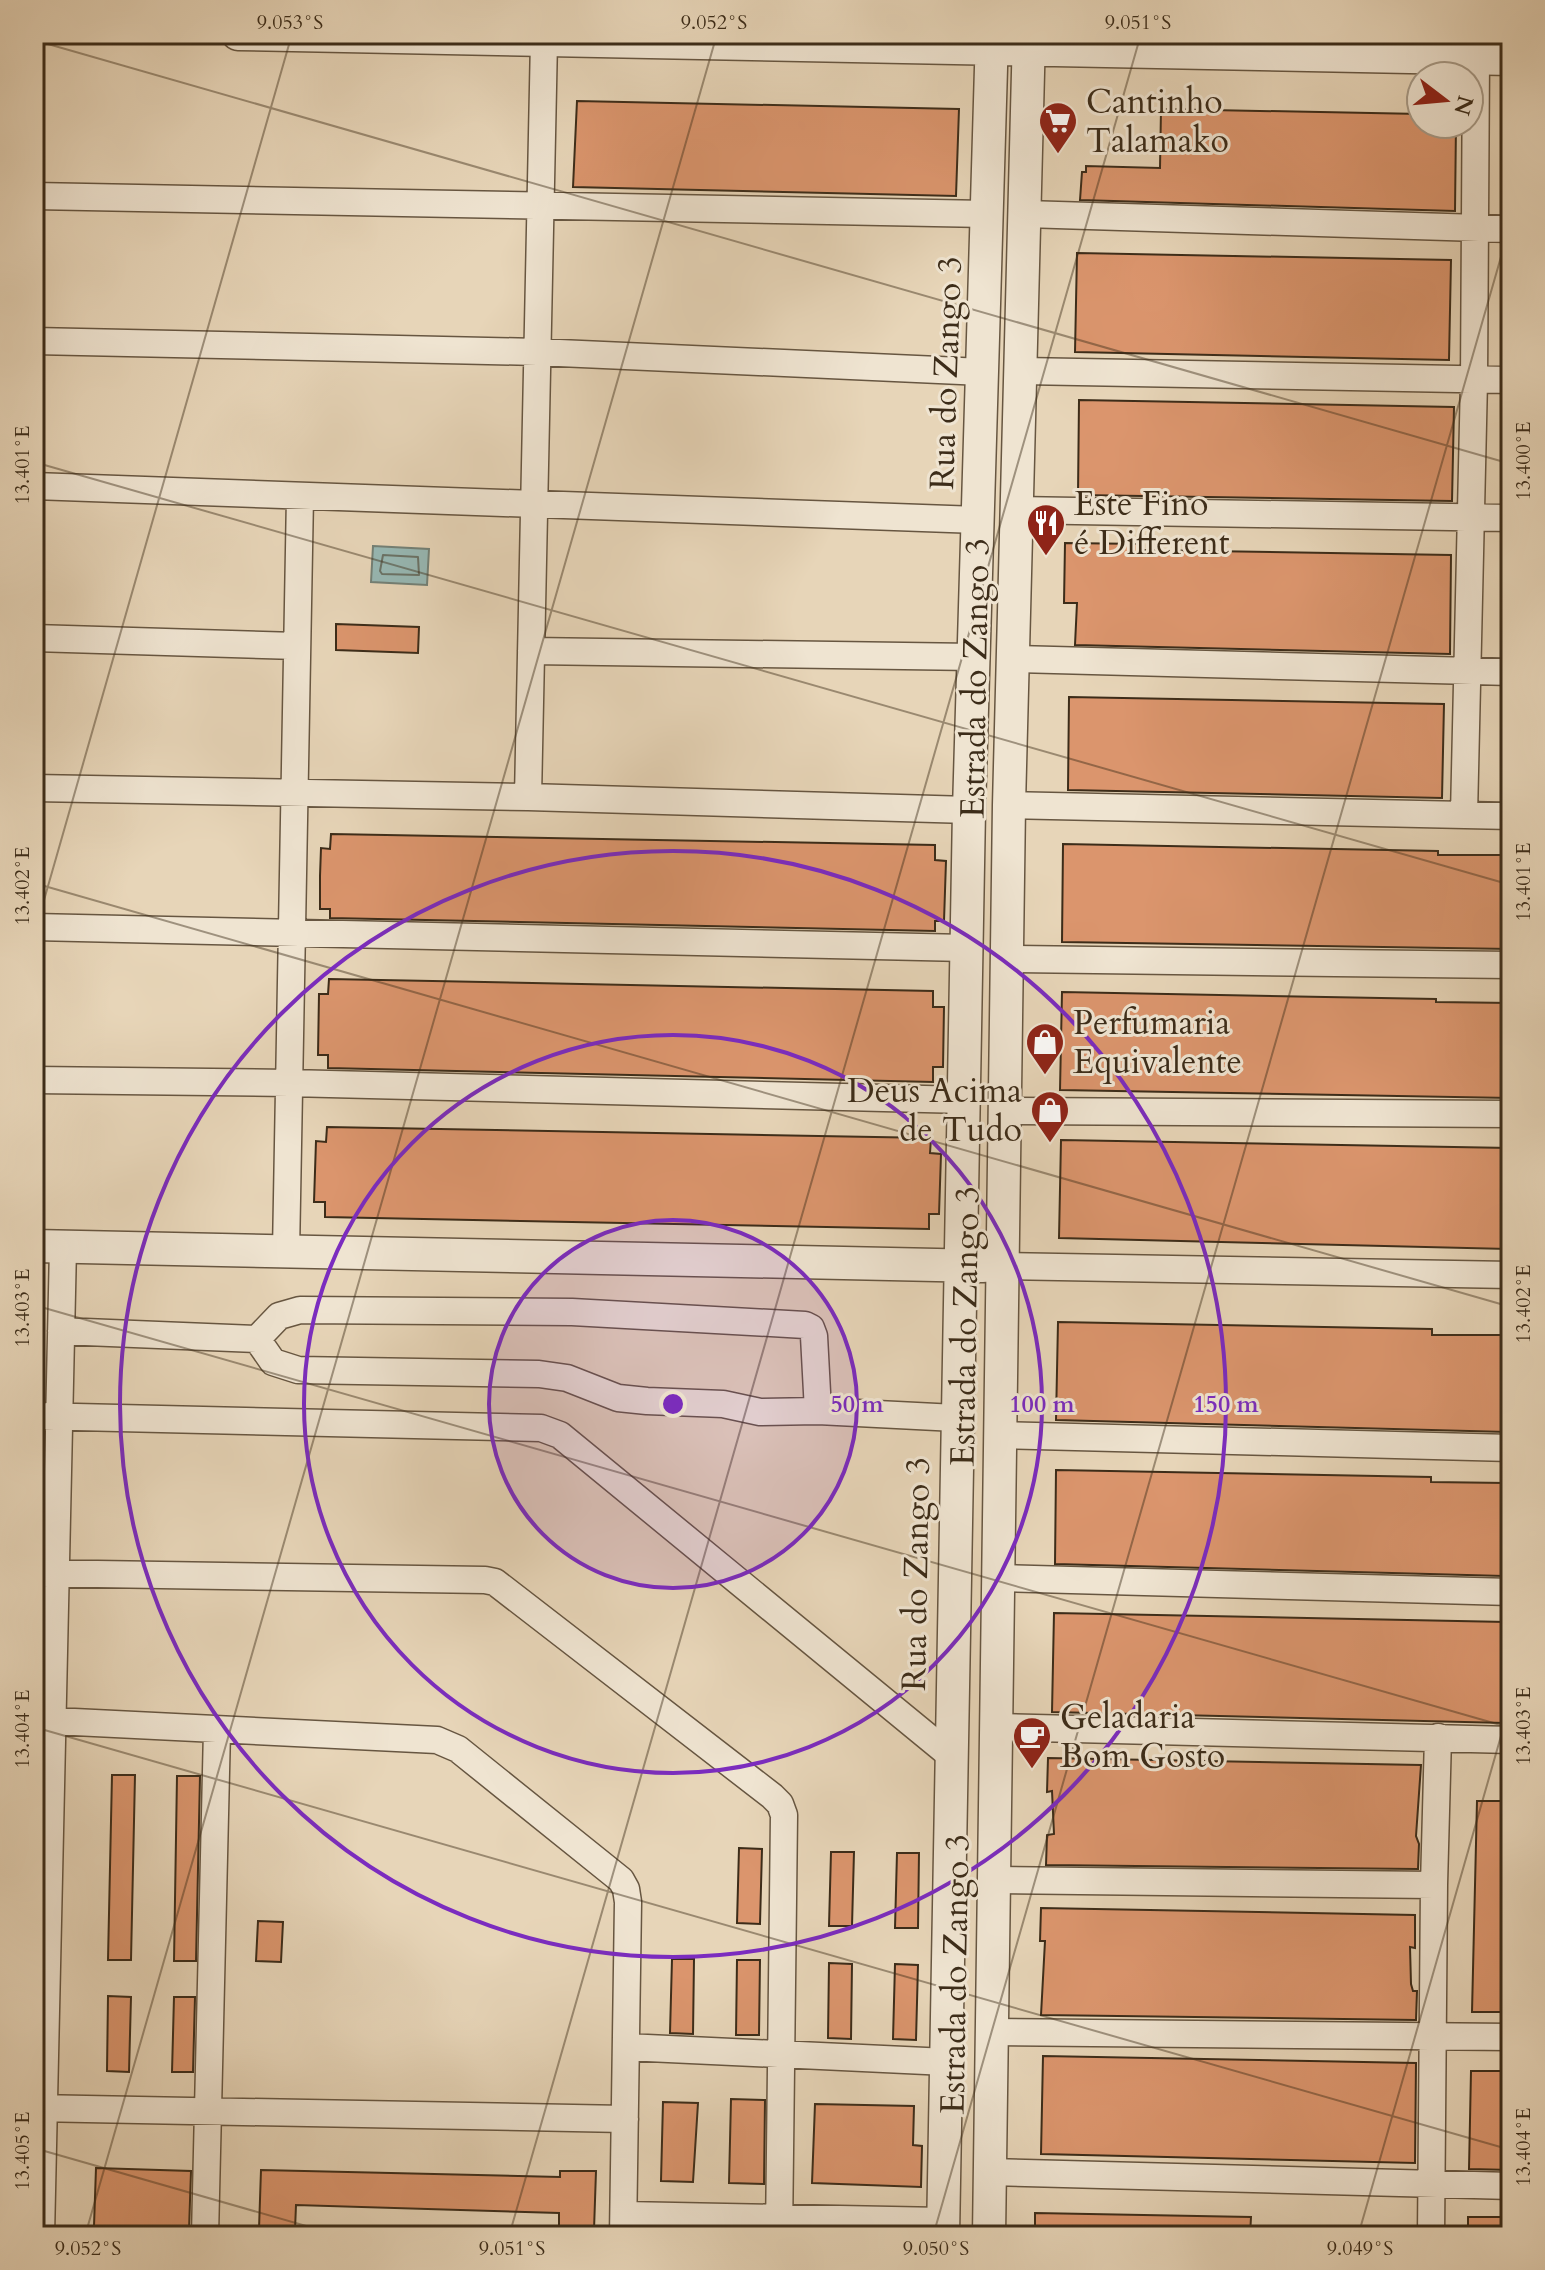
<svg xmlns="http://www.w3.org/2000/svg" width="1545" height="2270" font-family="Cardo,serif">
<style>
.water{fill:#97b8b4;stroke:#738076;stroke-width:2}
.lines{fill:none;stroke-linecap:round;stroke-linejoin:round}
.shore{stroke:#6a7266;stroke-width:2}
.building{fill:#db956d;stroke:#3c2c19;stroke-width:2}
.minor-casing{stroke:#675641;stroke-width:29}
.tertiary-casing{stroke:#675641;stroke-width:35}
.minor{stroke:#efe4d1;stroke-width:26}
.tertiary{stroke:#efe4d1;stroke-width:32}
.ticks{fill:none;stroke:#3c2c19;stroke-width:2;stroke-opacity:0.45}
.ring{fill:none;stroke:#7b2cbf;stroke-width:4}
.labels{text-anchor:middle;stroke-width:6;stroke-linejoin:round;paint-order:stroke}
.poi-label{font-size:34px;fill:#3c2c19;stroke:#efe4d1;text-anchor:start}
.street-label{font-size:34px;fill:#3c2c19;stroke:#efe4d1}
.centre{fill:#7b2cbf;stroke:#efe4d1;stroke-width:4}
.ring-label{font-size:24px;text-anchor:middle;font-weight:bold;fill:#7b2cbf;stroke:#efe4d1;stroke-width:6;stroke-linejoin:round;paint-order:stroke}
.neatline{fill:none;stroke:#3c2c19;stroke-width:3}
.ticks-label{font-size:20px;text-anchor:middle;fill:#3c2c19}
</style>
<rect width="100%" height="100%" fill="#e7d5b8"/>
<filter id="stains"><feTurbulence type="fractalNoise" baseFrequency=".0025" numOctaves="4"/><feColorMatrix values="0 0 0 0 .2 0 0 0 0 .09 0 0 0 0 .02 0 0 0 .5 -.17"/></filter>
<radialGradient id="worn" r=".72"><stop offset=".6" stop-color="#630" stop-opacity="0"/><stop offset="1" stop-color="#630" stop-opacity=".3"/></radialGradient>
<path class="water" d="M373,546L429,549L427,585L371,582Z"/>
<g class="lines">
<path class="shore" d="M383,555L418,557L419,575L382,574L380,571Z"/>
</g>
<path class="building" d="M577,101L959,109L956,196L573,187Z
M1161,109L1421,114V124H1456L1455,211L1080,200L1082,172H1086V166L1160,168Z
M1077,253L1451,260L1449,360L1075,352Z
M1079,400L1454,407L1452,501L1078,495Z
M1065,543L1143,544V550L1451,555L1450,654L1075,645L1077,603H1064Z
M336,624L419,627L418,653L336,650Z
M1069,697L1444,704L1442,798L1068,790Z
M331,834L935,845V860L946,861L944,921H935V931L330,918V909H320V876L321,848L330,849Z
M1063,844L1438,851V855H1511V949L1062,942Z
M329,979L933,991V1007H944L943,1067H933V1082L328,1068V1055H318L319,994H328Z
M1062,992L1436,999V1002L1511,1003V1098L1060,1090Z
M327,1127L931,1138L930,1153L941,1154L939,1214H929V1229L325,1217V1202H314L316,1141L326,1142Z
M1061,1140L1510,1148L1508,1249L1059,1238Z
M1058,1322L1432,1329V1335H1509L1507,1432L1056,1420Z
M1056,1470L1431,1477V1482L1506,1483L1504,1576L1055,1564Z
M1054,1613L1507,1622L1505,1723L1052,1712Z
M1048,1758L1421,1765L1416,1836L1419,1844L1418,1869L1046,1865L1047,1835L1054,1834L1052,1791L1047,1792Z
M112,1775H135L131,1960H108Z
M177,1776H200L196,1961H174Z
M1477,1801H1511V2012H1472Z
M739,1848L762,1849L760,1924L737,1923Z
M831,1852H854L852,1926H829Z
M897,1853H919L918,1928H895Z
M1041,1908L1415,1915V1948L1410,1947L1411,1984L1413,1991H1417L1416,2020L1041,2015L1045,1941H1040Z
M258,1921L283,1922L281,1962L256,1961Z
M672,1959H694L693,2034L670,2033Z
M737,1960H760L759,2035H736Z
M829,1963L852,1964L851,2039L828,2038Z
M895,1964L918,1965L916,2040L893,2039Z
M108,1996L131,1997L129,2072L107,2071Z
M174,1997H195L193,2072H172Z
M1043,2056L1416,2063L1415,2163L1041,2154Z
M1471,2071H1511V2170L1469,2169Z
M731,2099L765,2100L764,2184L729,2183Z
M663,2102L698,2103L693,2182L661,2181Z
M815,2104L914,2106L913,2145L922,2146L921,2187L812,2183Z
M96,2168L191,2171L189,2230L94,2226Z
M261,2170L560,2177V2171H596L594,2230L559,2229V2213L296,2205L295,2230L259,2229Z
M1035,2213L1251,2217L1250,2236H1035Z
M1468,2217H1511V2236H1468Z"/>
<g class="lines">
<defs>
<path id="minor" d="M34,196L987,214
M1025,214L1511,229
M34,341L537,352L983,372
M1022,371L1511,380
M34,486L978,520
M1016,510L1511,518
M34,638L297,646
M531,651L975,657
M1013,659L1511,672
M34,788L528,797L969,810
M528,797L544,40
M1009,805L1511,816
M1464,815L1474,380L1476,58
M34,927L966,948
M1007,959L1511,965
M34,1080L289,1083L965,1100
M1005,1111L1511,1114
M286,1252L300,496
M1004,1266L1511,1275
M61,1331L257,1339L279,1316L300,1310L572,1312L805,1325L811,1328L814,1336L818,1411
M257,1339L273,1362L298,1370L539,1374L567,1378L618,1398L647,1401L723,1404L760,1412L818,1411L956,1418
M34,1416L541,1428L560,1435L950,1755
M1000,1435L1511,1448
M34,1573L485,1580L495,1582L772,1796L780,1804L784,1815L779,2236
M998,1578L1511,1592
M34,1720L437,1740L458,1749L621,1880L626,1889L628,1902L623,2236
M996,1727L1511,1740
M993,1880L1434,1885
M991,2032L1511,2037
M626,2047L947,2062
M34,2108L625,2119
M989,2172L1511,2186
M624,2215L943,2221
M41,2236L63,1247
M205,2236L217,1730
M1431,2236L1434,1885L1438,1737"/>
<path id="tertiary" d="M238,34L1511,59
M34,1246L983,1266
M943,2236L969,810L992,34
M989,2236L1009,805L1029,34"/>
</defs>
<use href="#minor" class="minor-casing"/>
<use href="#tertiary" class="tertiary-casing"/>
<use href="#minor" class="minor"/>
<use href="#tertiary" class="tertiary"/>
</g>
<path class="ticks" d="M1483,34L1511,42M34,40L1511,464M34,462L1511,885M34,883L1511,1307M34,935L292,34M34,1305L1511,1728M34,1727L1511,2150M34,2148L341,2236M85,2236L717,34M509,2236L1141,34M933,2236L1511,222M1358,2236L1511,1701"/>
<circle cx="673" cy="1404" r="184" fill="#7b2cbf" fill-opacity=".12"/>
<g class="ring">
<circle cx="673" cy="1404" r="184"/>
<circle cx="673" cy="1404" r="369"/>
<circle cx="673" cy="1404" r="553"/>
</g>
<defs>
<symbol id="supermarket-pin" viewBox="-11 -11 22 30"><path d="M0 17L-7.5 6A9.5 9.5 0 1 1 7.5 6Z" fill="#8f2418" stroke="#efe4d1"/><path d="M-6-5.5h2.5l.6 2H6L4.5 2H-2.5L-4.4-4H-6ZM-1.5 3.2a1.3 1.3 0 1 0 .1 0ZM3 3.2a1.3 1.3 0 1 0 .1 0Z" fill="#fff"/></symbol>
<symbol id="restaurant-pin" viewBox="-11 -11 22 30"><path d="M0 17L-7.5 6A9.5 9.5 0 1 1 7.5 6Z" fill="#8f2418" stroke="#efe4d1"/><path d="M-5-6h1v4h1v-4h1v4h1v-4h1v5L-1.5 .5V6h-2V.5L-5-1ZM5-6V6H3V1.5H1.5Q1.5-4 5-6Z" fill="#fff"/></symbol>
<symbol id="shop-pin" viewBox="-11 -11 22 30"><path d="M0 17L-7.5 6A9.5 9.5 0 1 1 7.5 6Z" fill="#8f2418" stroke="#efe4d1"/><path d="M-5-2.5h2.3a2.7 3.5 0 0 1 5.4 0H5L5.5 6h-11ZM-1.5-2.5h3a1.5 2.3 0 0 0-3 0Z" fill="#fff"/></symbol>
<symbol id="cafe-pin" viewBox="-11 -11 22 30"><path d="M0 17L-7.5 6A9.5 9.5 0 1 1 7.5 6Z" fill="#8f2418" stroke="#efe4d1"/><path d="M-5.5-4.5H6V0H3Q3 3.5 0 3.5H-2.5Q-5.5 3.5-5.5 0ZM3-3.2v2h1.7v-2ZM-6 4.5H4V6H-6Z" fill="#fff"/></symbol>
</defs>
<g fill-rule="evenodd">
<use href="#supermarket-pin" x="1036" y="99" width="44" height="60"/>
<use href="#restaurant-pin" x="1024" y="501" width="44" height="60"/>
<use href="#shop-pin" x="1023" y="1020" width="44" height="60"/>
<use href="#shop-pin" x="1028" y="1088" width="44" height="60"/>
<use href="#cafe-pin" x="1010" y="1714" width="44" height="60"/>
</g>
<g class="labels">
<g class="poi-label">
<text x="1086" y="113">Cantinho<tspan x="1086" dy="39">Talamako</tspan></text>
<text x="1074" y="515">Este Fino<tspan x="1074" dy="39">é Different</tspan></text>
<text x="1073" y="1034">Perfumaria<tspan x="1073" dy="39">Equivalente</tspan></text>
<text x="1022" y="1102" text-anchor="end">Deus Acima<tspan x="1022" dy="39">de Tudo</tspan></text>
<text x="1060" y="1728">Geladaria<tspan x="1060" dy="39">Bom Gosto</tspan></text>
</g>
<g class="street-label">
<text transform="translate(945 373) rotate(-88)" y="12">Rua do Zango 3</text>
<text transform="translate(974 678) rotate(-89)" y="12">Estrada do Zango 3</text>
<text transform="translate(964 1326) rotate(-89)" y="12">Estrada do Zango 3</text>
<text transform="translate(915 1574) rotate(-89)" y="12">Rua do Zango 3</text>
<text transform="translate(954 1974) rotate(-89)" y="12">Estrada do Zango 3</text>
</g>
</g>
<circle cx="673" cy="1404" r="12" class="centre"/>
<g class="ring-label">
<text x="857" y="1412">50 m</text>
<text x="1042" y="1412">100 m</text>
<text x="1226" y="1412">150 m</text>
</g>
<rect width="1545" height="2270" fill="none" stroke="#e7d5b8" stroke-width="88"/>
<g transform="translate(1445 100) rotate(106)"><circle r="38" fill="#efe4d1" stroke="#a79a87" stroke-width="2"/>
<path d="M0-6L14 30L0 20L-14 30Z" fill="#8f2418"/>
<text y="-12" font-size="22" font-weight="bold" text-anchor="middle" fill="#3c2c19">N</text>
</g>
<rect x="44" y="44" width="1457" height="2182" class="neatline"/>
<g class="ticks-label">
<text x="290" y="29">9.053°S</text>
<text x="714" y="29">9.052°S</text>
<text x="1138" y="29">9.051°S</text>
<text transform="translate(1523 461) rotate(-90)" y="7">13.400°E</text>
<text transform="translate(22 465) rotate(-90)" y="7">13.401°E</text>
<text transform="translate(1523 882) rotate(-90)" y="7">13.401°E</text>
<text transform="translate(22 886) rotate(-90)" y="7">13.402°E</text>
<text transform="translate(1523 1304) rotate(-90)" y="7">13.402°E</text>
<text transform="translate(22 1308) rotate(-90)" y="7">13.403°E</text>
<text transform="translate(1523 1726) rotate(-90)" y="7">13.403°E</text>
<text transform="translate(22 1729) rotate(-90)" y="7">13.404°E</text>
<text transform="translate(1523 2147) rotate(-90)" y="7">13.404°E</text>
<text transform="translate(22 2151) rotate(-90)" y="7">13.405°E</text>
<text x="88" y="2255">9.052°S</text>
<text x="512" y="2255">9.051°S</text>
<text x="936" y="2255">9.050°S</text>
<text x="1360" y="2255">9.049°S</text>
</g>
<rect width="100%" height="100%" filter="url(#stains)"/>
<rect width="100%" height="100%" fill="url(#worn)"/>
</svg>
